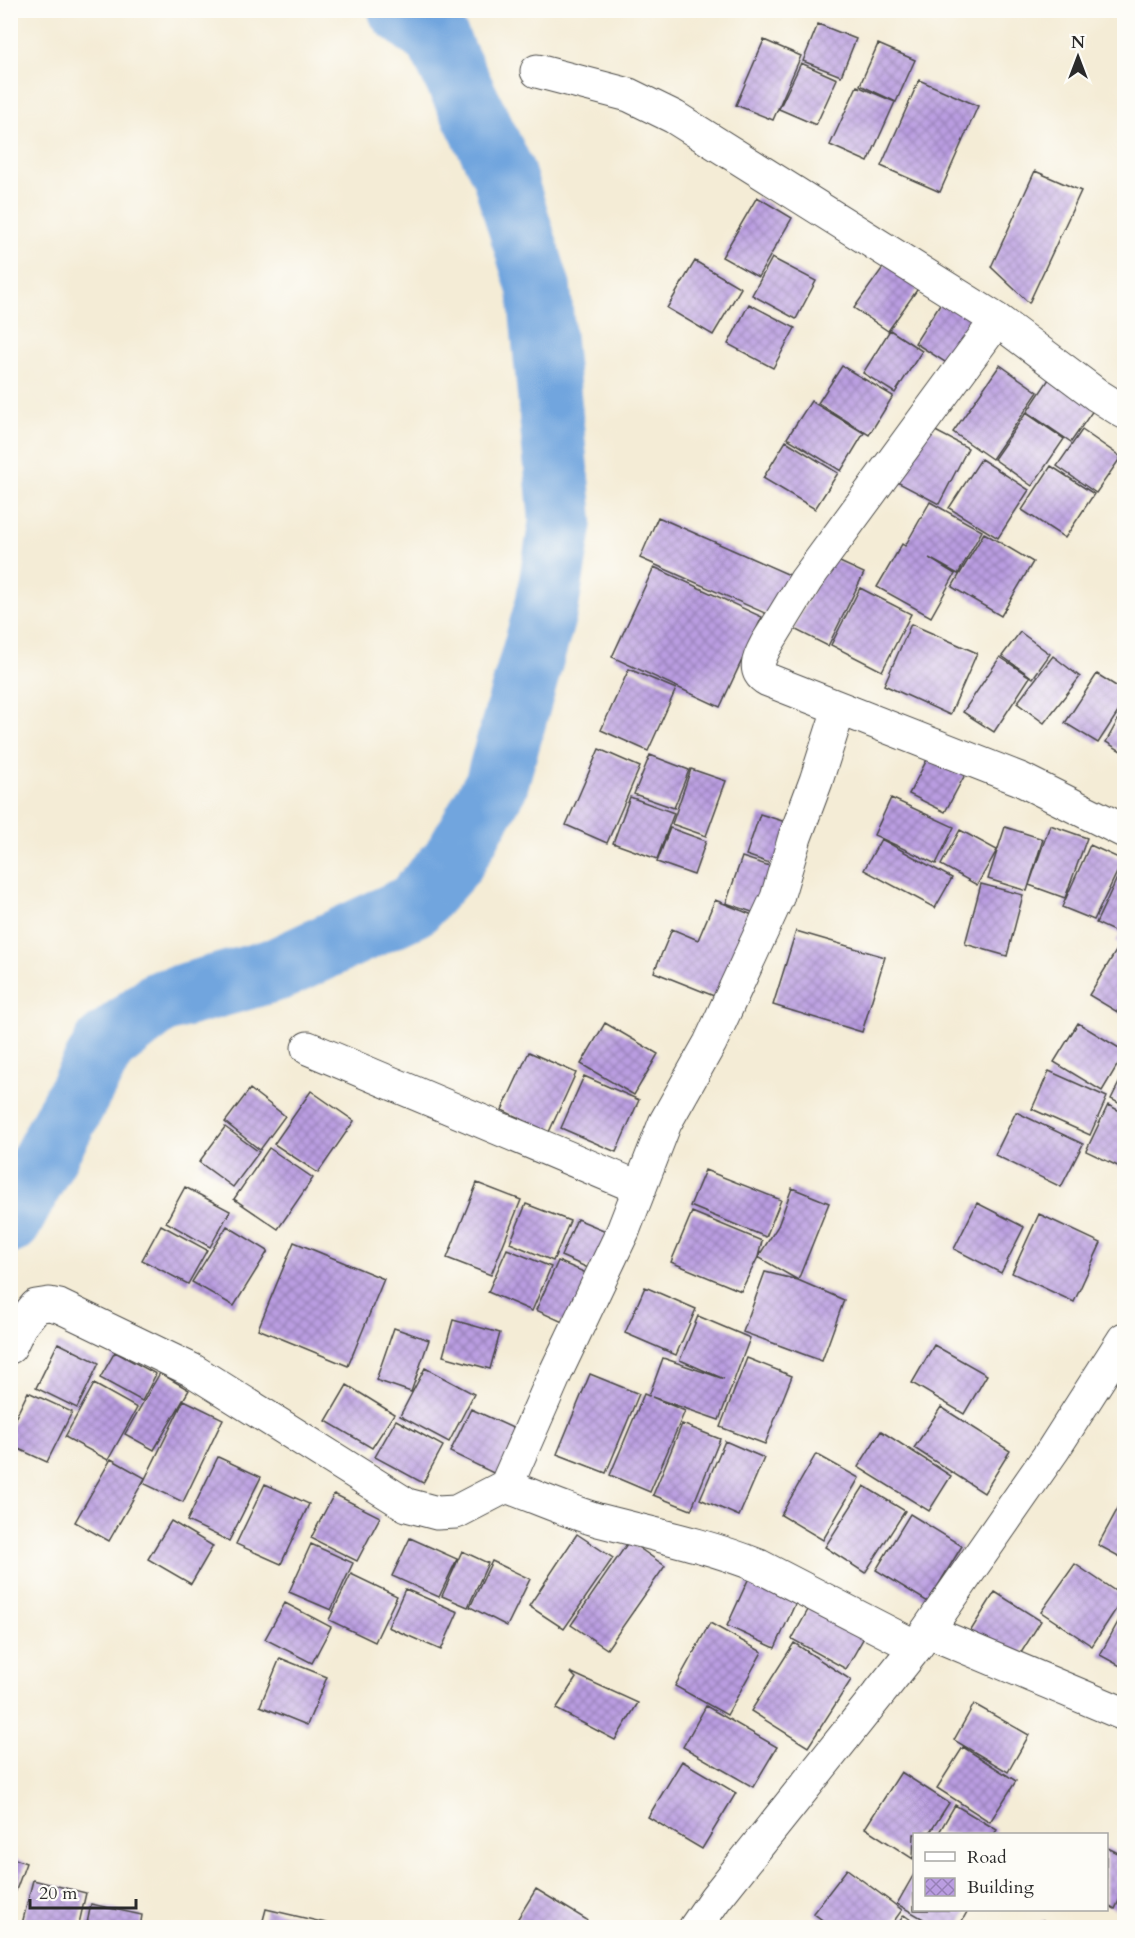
<svg xmlns="http://www.w3.org/2000/svg" width="1135" height="1938" font-family="Cardo,serif">
<style>
.lines{fill:none;stroke-linecap:round;stroke-linejoin:round}
.river{stroke:#71a5de;stroke-width:64}
.building{fill:url(#building-cross-hatch)}
.minor-casing{stroke:#494845;stroke-width:35}
.minor{stroke:#fff;stroke-width:33}
</style>
<defs>
<pattern id="building-cross-hatch" width="8" height="8" patternUnits="userSpaceOnUse" patternTransform="scale(1.5)"><rect width="8" height="8" fill="#ba9de1"/><path d="M0 0l8 8M0 8l8-8" fill="none" stroke="#9780b7"/></pattern>
</defs>
<rect width="100%" height="100%" fill="#fdfcf7"/>
<filter id="ink" filterUnits="userSpaceOnUse"><feTurbulence type="fractalNoise" baseFrequency=".0167" numOctaves="2"/><feDisplacementMap in="SourceGraphic" scale="12" xChannelSelector="R" yChannelSelector="G"/><feConvolveMatrix kernelMatrix="1 2 1 2 8 2 1 2 1" color-interpolation-filters="sRGB"/></filter>
<filter id="wash" filterUnits="userSpaceOnUse"><feTurbulence type="fractalNoise" baseFrequency=".008" numOctaves="4" result="noise"/><feDisplacementMap in="SourceGraphic" scale="24" xChannelSelector="R" yChannelSelector="G"/><feGaussianBlur stdDeviation="1.35" result="paint"/><feColorMatrix in="noise" values="0 0 0 0 0 0 0 0 0 0 0 0 0 0 0 0 0 1.4 0 .05"/><feComposite in="paint" operator="in"/></filter>
<g filter="url(#wash)">
<rect width="100%" height="100%" fill="#f4ecd6"/>
<g class="lines">
<path class="river" d="M10,1222L105,1045L160,1002L278,969L413,906L453,861L496,785L547,605L561,521L539,289L503,173L437,39L400,10"/>
</g>
<g id="blocks">
<path class="building" d="M818,24L856,39L841,76L803,61Z
M764,40L801,56L773,120L736,105Z
M878,44L915,60L896,102L860,85Z
M801,63L837,79L816,125L779,109Z
M919,80L978,106L940,192L881,166Z
M857,86L895,102L868,162L830,145Z
M1035,171L1081,191L1029,303L991,267Z
M757,197L792,218L758,277L722,257Z
M772,258L816,281L796,319L752,295Z
M889,259L922,283L888,331L854,308Z
M695,261L741,288L713,335L667,308Z
M947,293L988,317L956,369L915,343Z
M749,304L795,328L773,368L728,344Z
M890,330L922,351L895,393L863,373Z
M1000,365L1038,392L992,459L953,432Z
M842,366L893,396L869,435L818,403Z
M1051,376L1096,406L1071,442L1027,412Z
M811,401L864,433L841,471L787,438Z
M1026,413L1064,439L1032,486L994,459Z
M924,425L968,448L939,504L895,481Z
M1082,430L1121,457L1096,493L1057,466Z
M786,441L838,473L815,509L763,478Z
M981,459L1029,490L998,538L949,508Z
M1051,466L1094,494L1065,538L1022,510Z
M930,502L982,531L958,574L929,558L955,574L931,617L877,587L902,544L905,546Z
M658,517L794,577L776,618L640,558Z
M984,533L1033,562L1001,616L952,587Z
M829,557L864,573L828,646L794,629Z
M654,567L762,617L720,707L612,657Z
M860,588L911,614L882,671L831,645Z
M911,624L977,653L950,715L884,685Z
M1020,632L1050,654L1033,678L1002,656Z
M1053,656L1080,677L1044,723L1017,703Z
M1000,657L1030,677L994,732L963,712Z
M629,669L676,689L648,751L601,730Z
M1097,674L1124,691V703L1098,743L1065,723Z
M1124,709V753L1106,742Z
M599,749L640,767L607,843L566,825Z
M932,750L968,769L945,812L909,794Z
M650,755L689,770L674,808L634,794Z
M691,769L726,781L706,836L672,824Z
M630,797L674,813L657,859L613,843Z
M891,798L954,827L936,864L874,835Z
M760,814L808,829L793,871L746,855Z
M1050,825L1087,838L1065,898L1029,885Z
M1005,827L1043,839L1027,891L988,879Z
M670,828L706,841L694,875L657,862Z
M960,830L997,850L977,885L941,865Z
M881,839L952,878L935,908L864,870Z
M1090,845L1123,860L1094,920L1062,907Z
M742,857L794,874L778,921L726,903Z
M1120,872L1124,874V925L1120,934L1096,923Z
M981,884L1023,895L1007,956L965,944Z
M715,900L765,920L729,1002L654,972L672,929L698,940Z
M1124,930V947L1116,941Z
M796,931L885,957L862,1032L773,1005Z
M1116,951L1124,956V1016L1089,995Z
M605,1023L658,1054L634,1095L581,1064Z
M1078,1023L1124,1051V1054L1102,1091L1054,1062Z
M529,1052L576,1073L549,1132L502,1110Z
M1049,1071L1107,1097L1090,1135L1032,1109Z
M1124,1073V1106L1111,1099Z
M584,1076L639,1100L616,1152L561,1128Z
M250,1089L285,1116L260,1150L225,1122Z
M311,1091L354,1121L318,1173L274,1144Z
M1108,1105L1124,1113V1169L1086,1151Z
M1016,1112L1083,1144L1061,1187L995,1155Z
M225,1127L259,1152L233,1187L199,1162Z
M269,1148L313,1178L278,1229L234,1199Z
M705,1170L781,1200L766,1237L690,1206Z
M477,1183L521,1200L491,1275L447,1258Z
M185,1187L230,1211L210,1247L166,1222Z
M792,1188L829,1203L798,1280L844,1300L822,1361L743,1332L765,1272L798,1280L758,1257L778,1226Z
M977,1203L1024,1227L1001,1273L954,1249Z
M526,1204L570,1221L553,1261L510,1243Z
M692,1212L762,1241L758,1257L741,1291L671,1262Z
M1039,1214L1101,1243L1074,1302L1012,1273Z
M577,1219L630,1241L613,1279L561,1256Z
M161,1225L207,1250L188,1284L142,1260Z
M227,1226L268,1251L234,1306L192,1282Z
M294,1242L384,1279L348,1366L258,1329Z
M507,1249L551,1267L532,1311L488,1292Z
M558,1261L612,1284L589,1334L536,1310Z
M645,1287L696,1309L676,1355L625,1333Z
M698,1316L750,1338L719,1420L652,1397L685,1411L650,1492L610,1475L644,1394L649,1396L663,1358L724,1379L680,1360Z
M453,1320L500,1333L490,1369L443,1356Z
M394,1328L429,1340L411,1392L376,1380Z
M58,1343L99,1363L77,1408L36,1388Z
M934,1345L987,1375L964,1414L912,1383Z
M115,1352L156,1374L142,1401L100,1378Z
M747,1358L792,1376L765,1444L720,1427Z
M425,1368L474,1394L449,1442L400,1416Z
M160,1373L189,1390L154,1450L125,1434Z
M590,1374L639,1394L606,1473L557,1454Z
M94,1384L137,1408L108,1460L65,1437Z
M347,1385L394,1414L372,1448L326,1421Z
M28,1392L72,1412L47,1462L10,1445V1429Z
M184,1400L223,1419L183,1502L143,1483Z
M941,1407L1010,1451L984,1493L914,1448Z
M471,1409L537,1439L516,1484L450,1452Z
M396,1420L443,1446L423,1483L375,1457Z
M682,1424L720,1439L691,1510L653,1495Z
M881,1431L951,1476L929,1511L858,1467Z
M725,1441L764,1458L739,1516L700,1499Z
M816,1454L859,1478L823,1540L781,1515Z
M218,1457L261,1477L229,1541L187,1521Z
M111,1459L145,1478L109,1541L75,1522Z
M265,1484L309,1504L281,1564L236,1544Z
M864,1486L905,1511L865,1573L825,1547Z
M334,1494L380,1517L357,1561L311,1538Z
M1123,1499L1124,1500V1559L1098,1545Z
M910,1514L962,1546L928,1602L876,1570Z
M171,1521L213,1546L191,1584L148,1559Z
M577,1534L613,1558L564,1629L529,1606Z
M410,1538L457,1559L439,1597L392,1576Z
M629,1541L665,1566L607,1649L571,1625Z
M311,1544L353,1563L331,1610L289,1592Z
M462,1551L488,1563L468,1607L442,1596Z
M492,1561L530,1579L507,1626L470,1607Z
M1075,1564L1124,1597L1092,1646L1041,1612Z
M753,1569L801,1591L775,1648L727,1626Z
M351,1574L397,1596L375,1642L329,1620Z
M405,1589L458,1612L441,1650L388,1627Z
M995,1592L1041,1621L1014,1664L968,1635Z
M813,1601L867,1632L846,1669L792,1639Z
M285,1603L331,1627L312,1663L265,1639Z
M1124,1611V1668L1100,1655Z
M710,1623L762,1652L727,1715L675,1686Z
M794,1643L851,1680L808,1747L751,1711Z
M280,1658L327,1677L307,1725L260,1706Z
M570,1672L638,1703L615,1740L556,1709L576,1678Z
M974,1704L1029,1735L1008,1772L954,1740Z
M706,1706L777,1747L753,1787L683,1747Z
M963,1747L1016,1781L990,1822L937,1788Z
M682,1761L736,1793L702,1849L648,1817Z
M901,1772L949,1803L929,1834H914L913,1859L865,1828Z
M955,1805L997,1830L994,1834H938Z
M1106,1847L1124,1856V1890L1115,1909L1106,1904Z
M10,1857L26,1863L11,1904H10Z
M847,1869L902,1910L889,1928H833L813,1913Z
M914,1874V1910H968L958,1928H939L897,1904Z
M33,1880L86,1893L78,1928H21Z
M536,1889L587,1920L582,1928H512Z
M91,1904L142,1915L140,1928H86Z
M266,1909L335,1925V1928H261Z
M904,1915L922,1928H895Z
M1043,1920L1052,1928H1037Z"/>
</g>
</g>
<g filter="url(#ink)">
<use href="#blocks" fill-opacity="0" stroke="#494845" stroke-width="1.5"/>
<g class="lines">
<defs>
<path id="minor" d="M537,71L629,95L674,117L997,320L1097,395L1124,412
M997,320L806,580L766,645C759,658 752,672 768,680L1020,779L1124,831
M308,1048L640,1188
M10,1347L20,1326L36,1306L49,1304L59,1306L192,1370L407,1505L437,1513L456,1512L506,1486L556,1372L623,1231L665,1123L710,1043L777,898L795,837L816,781L839,709
M506,1486C536,1497 567,1511 598,1520C652,1534 707,1545 759,1566L916,1647
M927,1631L1124,1714
M695,1928L715,1899L916,1647L1053,1450L1124,1339"/>
</defs>
<use href="#minor" class="minor-casing"/>
<use href="#minor" class="minor"/>
</g>
</g>
<rect width="1135" height="1938" fill="none" stroke="#fdfcf7" stroke-width="36"/>
<rect x="913" y="1833" width="195" height="78" fill="#fdfcf7" stroke="#a9a8a5" stroke-width="1.5"/>
<rect x="925" y="1852" width="30" height="9" fill="#ffffff" stroke="#a9a8a5" stroke-width="1.5"/>
<text x="967" y="1863" font-size="18" fill="#2b2b2b">Road</text>
<rect x="925" y="1878" width="30" height="18" fill="url(#building-cross-hatch)" stroke="#a9a8a5" stroke-width="1.5"/>
<text x="967" y="1893" font-size="18" fill="#2b2b2b">Building</text>
<g transform="translate(1078 57)" stroke="#fdfcf7" stroke-width="4.5" paint-order="stroke">
<path d="M0-4.5L10 22L0 15L-10 22Z" fill="#2b2b2b"/>
<text y="-9" font-size="16" font-weight="bold" text-anchor="middle" fill="#2b2b2b">N</text>
</g>
<path d="M30 1899v9h106v-9" fill="none" stroke="#2b2b2b" stroke-width="3"/>
<text x="39" y="1899" font-size="18" fill="#2b2b2b" stroke="#fdfcf7" stroke-width="4.5" paint-order="stroke">20 m</text>
</svg>
